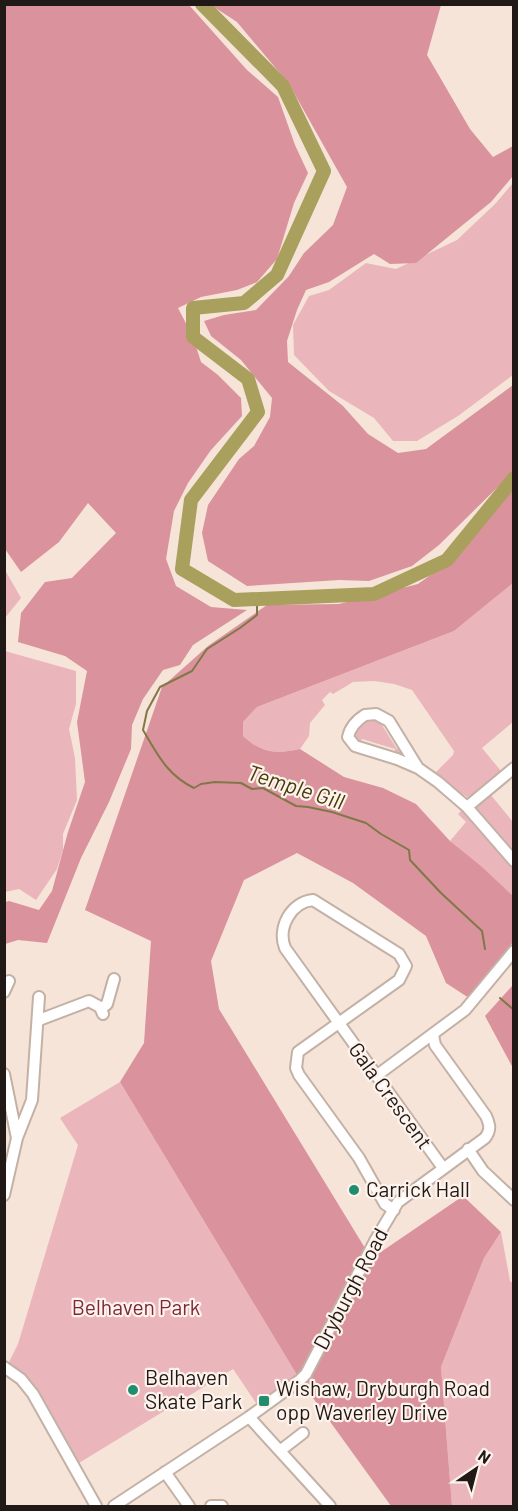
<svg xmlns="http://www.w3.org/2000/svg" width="518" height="1511" font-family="Barlow,sans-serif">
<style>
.green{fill:#ebb5bc}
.forest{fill:#da929c}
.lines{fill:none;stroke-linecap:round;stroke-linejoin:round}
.stream{stroke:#817848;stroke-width:2}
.river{stroke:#aaa05e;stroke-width:14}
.minor-casing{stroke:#c3b1a6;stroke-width:14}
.minor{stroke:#fff;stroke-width:10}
.poi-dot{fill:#208e6e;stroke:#fef3ec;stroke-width:2}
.labels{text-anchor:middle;stroke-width:4.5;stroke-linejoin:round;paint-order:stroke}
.street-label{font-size:21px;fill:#201915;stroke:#fef3ec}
.poi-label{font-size:21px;fill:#201915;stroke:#fef3ec;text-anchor:start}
.park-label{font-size:21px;fill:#7c273a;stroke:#fef3ec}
.water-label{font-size:22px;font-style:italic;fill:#433c04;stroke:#fef3ec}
</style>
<rect width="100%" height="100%" fill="#f6e4d8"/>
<path class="green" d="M513,183V375L458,416L417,441H393L374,418L329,391L294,355L293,325L309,296L329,290L366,263L396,269L457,240L495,204Z
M5,570L21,598L5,618H4Z
M513,583V722L482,748L501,771L472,796L467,797L434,774L453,755L454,751L412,690L394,684L374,681L353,682L333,694L330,692L322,700L325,705L310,723L309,736L300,749C275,754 263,754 243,736V722L257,707L454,631Z
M4,641L5,651L76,671V704L69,729L75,758L77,800L63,834V850L57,869L36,900L19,889L5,892Z
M372,716L380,722L397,749L402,746L407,758L394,755L395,749L362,739L359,745L351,734L362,720Z
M490,794L513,822V848L507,847L478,813L476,808Z
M463,809L513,868V896L450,841L466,822L458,814Z
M120,1082L300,1380L260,1409L233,1369L74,1466L8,1364L18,1344L78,1145L60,1118Z
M501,1232L510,1281L514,1284L513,1506H452L441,1367L484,1258Z"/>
<path class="forest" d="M5,4L189,5L247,70L278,97L295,145L308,173L294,203L277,259L257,282L237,290L201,297L178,308L193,337L201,362L218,375L241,398L242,416L211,450L188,483L174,511L166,559L176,586L211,607L247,610L193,645L180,665L163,670L143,699L132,725L131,749L109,802L81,858L47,943L18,940L5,944V902L9,901L39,910L52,891L68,832L85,782L77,722L87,671L65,656L18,642L21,613L45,582L72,578L116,533L88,503L59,542L21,572L5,549Z
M211,5H441L427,55L470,129L493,157L513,146V176L491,202L416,263L390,264L374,254L329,282L306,290L297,310L287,341L288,362L343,406L368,434L398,453L426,449L513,385V472L439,545L412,566L369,581L339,580L247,586L208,561L202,533L208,505L239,459L254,446L270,417L272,398L241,360L211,336L204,321L224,315L256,310L289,276L304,253L333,225L347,187L289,84L237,22Z
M513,489V583L454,631L257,707L243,722V736C263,754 275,754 300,749L344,777L383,788L416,804L450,841L482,867L513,896V942L469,998L446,983L426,936L353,883L297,853L244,880L211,961L219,1009L368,1253L375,1256L463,1196L501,1232L484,1258L441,1367L452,1506H391L300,1380L120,1082L144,1043L151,941L85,910L162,687L208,646L267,605L339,604L418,584L460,554Z
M513,985V1068L485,1016Z"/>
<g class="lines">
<path class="stream" d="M257,599V615L240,628L207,649L192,671L160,687L147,711L143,730C158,755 167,775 194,788L201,784L215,782L241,783L252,789L263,788L296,806L308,807L332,812L366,823L381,834L409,850L410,860L441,893L482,931L485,949
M500,998L514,1010"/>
<path class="river" d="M202,4L283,86L324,171L277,275L244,303L193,308V337L248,379L258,412L191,500L182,569L234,600L374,594L447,560L514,478"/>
<defs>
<path id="minor" d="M418,768L389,721L376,714L365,715C357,720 350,728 348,737L355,746L397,759L418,768L438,782L467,807L514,861
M467,807L514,768
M4,992L9,981
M101,1009L107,1004L114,979
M39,1020L89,1001L100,1007L103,1014
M4,1074L17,1138
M376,1076L465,1010L514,951
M468,1149L483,1171L514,1200
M4,1195L17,1138L32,1100L39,997
M394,1210L385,1204L359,1158L299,1075L296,1068L298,1052L399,980L406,966L399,954L313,900C291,902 277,928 285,948L443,1168
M4,1367L21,1379L33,1394L96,1506
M249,1417L330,1506
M281,1450L303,1433
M165,1472L189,1506
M114,1506L249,1417L300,1380L306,1374L376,1239L398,1202L485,1138C491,1130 490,1125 486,1116L435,1045L433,1035
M211,1506H222"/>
</defs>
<use href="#minor" class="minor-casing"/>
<use href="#minor" class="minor"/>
</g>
<g class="poi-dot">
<circle cx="354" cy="1190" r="6"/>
<circle cx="133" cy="1390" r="6"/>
<rect x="258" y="1395" width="12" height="12" rx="3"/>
</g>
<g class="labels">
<g class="street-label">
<text transform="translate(390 1096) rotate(54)" y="7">Gala Crescent</text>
<text transform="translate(351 1289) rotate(-62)" y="7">Dryburgh Road</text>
</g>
<g class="poi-label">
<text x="366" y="1197">Carrick Hall</text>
<text x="145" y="1385">Belhaven<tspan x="145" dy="24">Skate Park</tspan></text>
<text x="276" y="1396">Wishaw, Dryburgh Road<tspan x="276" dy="24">opp Waverley Drive</tspan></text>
</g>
<g class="park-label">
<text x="136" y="1315">Belhaven Park</text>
</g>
<g class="water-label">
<text transform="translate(296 787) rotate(18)" y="8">Temple Gill</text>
</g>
</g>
<rect width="518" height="1511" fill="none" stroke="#201915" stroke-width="12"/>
<g transform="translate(476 1469) rotate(35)" stroke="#fef3ec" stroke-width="4.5" paint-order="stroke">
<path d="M0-4.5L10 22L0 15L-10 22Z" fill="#201915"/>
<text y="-9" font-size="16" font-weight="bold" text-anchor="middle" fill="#201915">N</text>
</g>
</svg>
